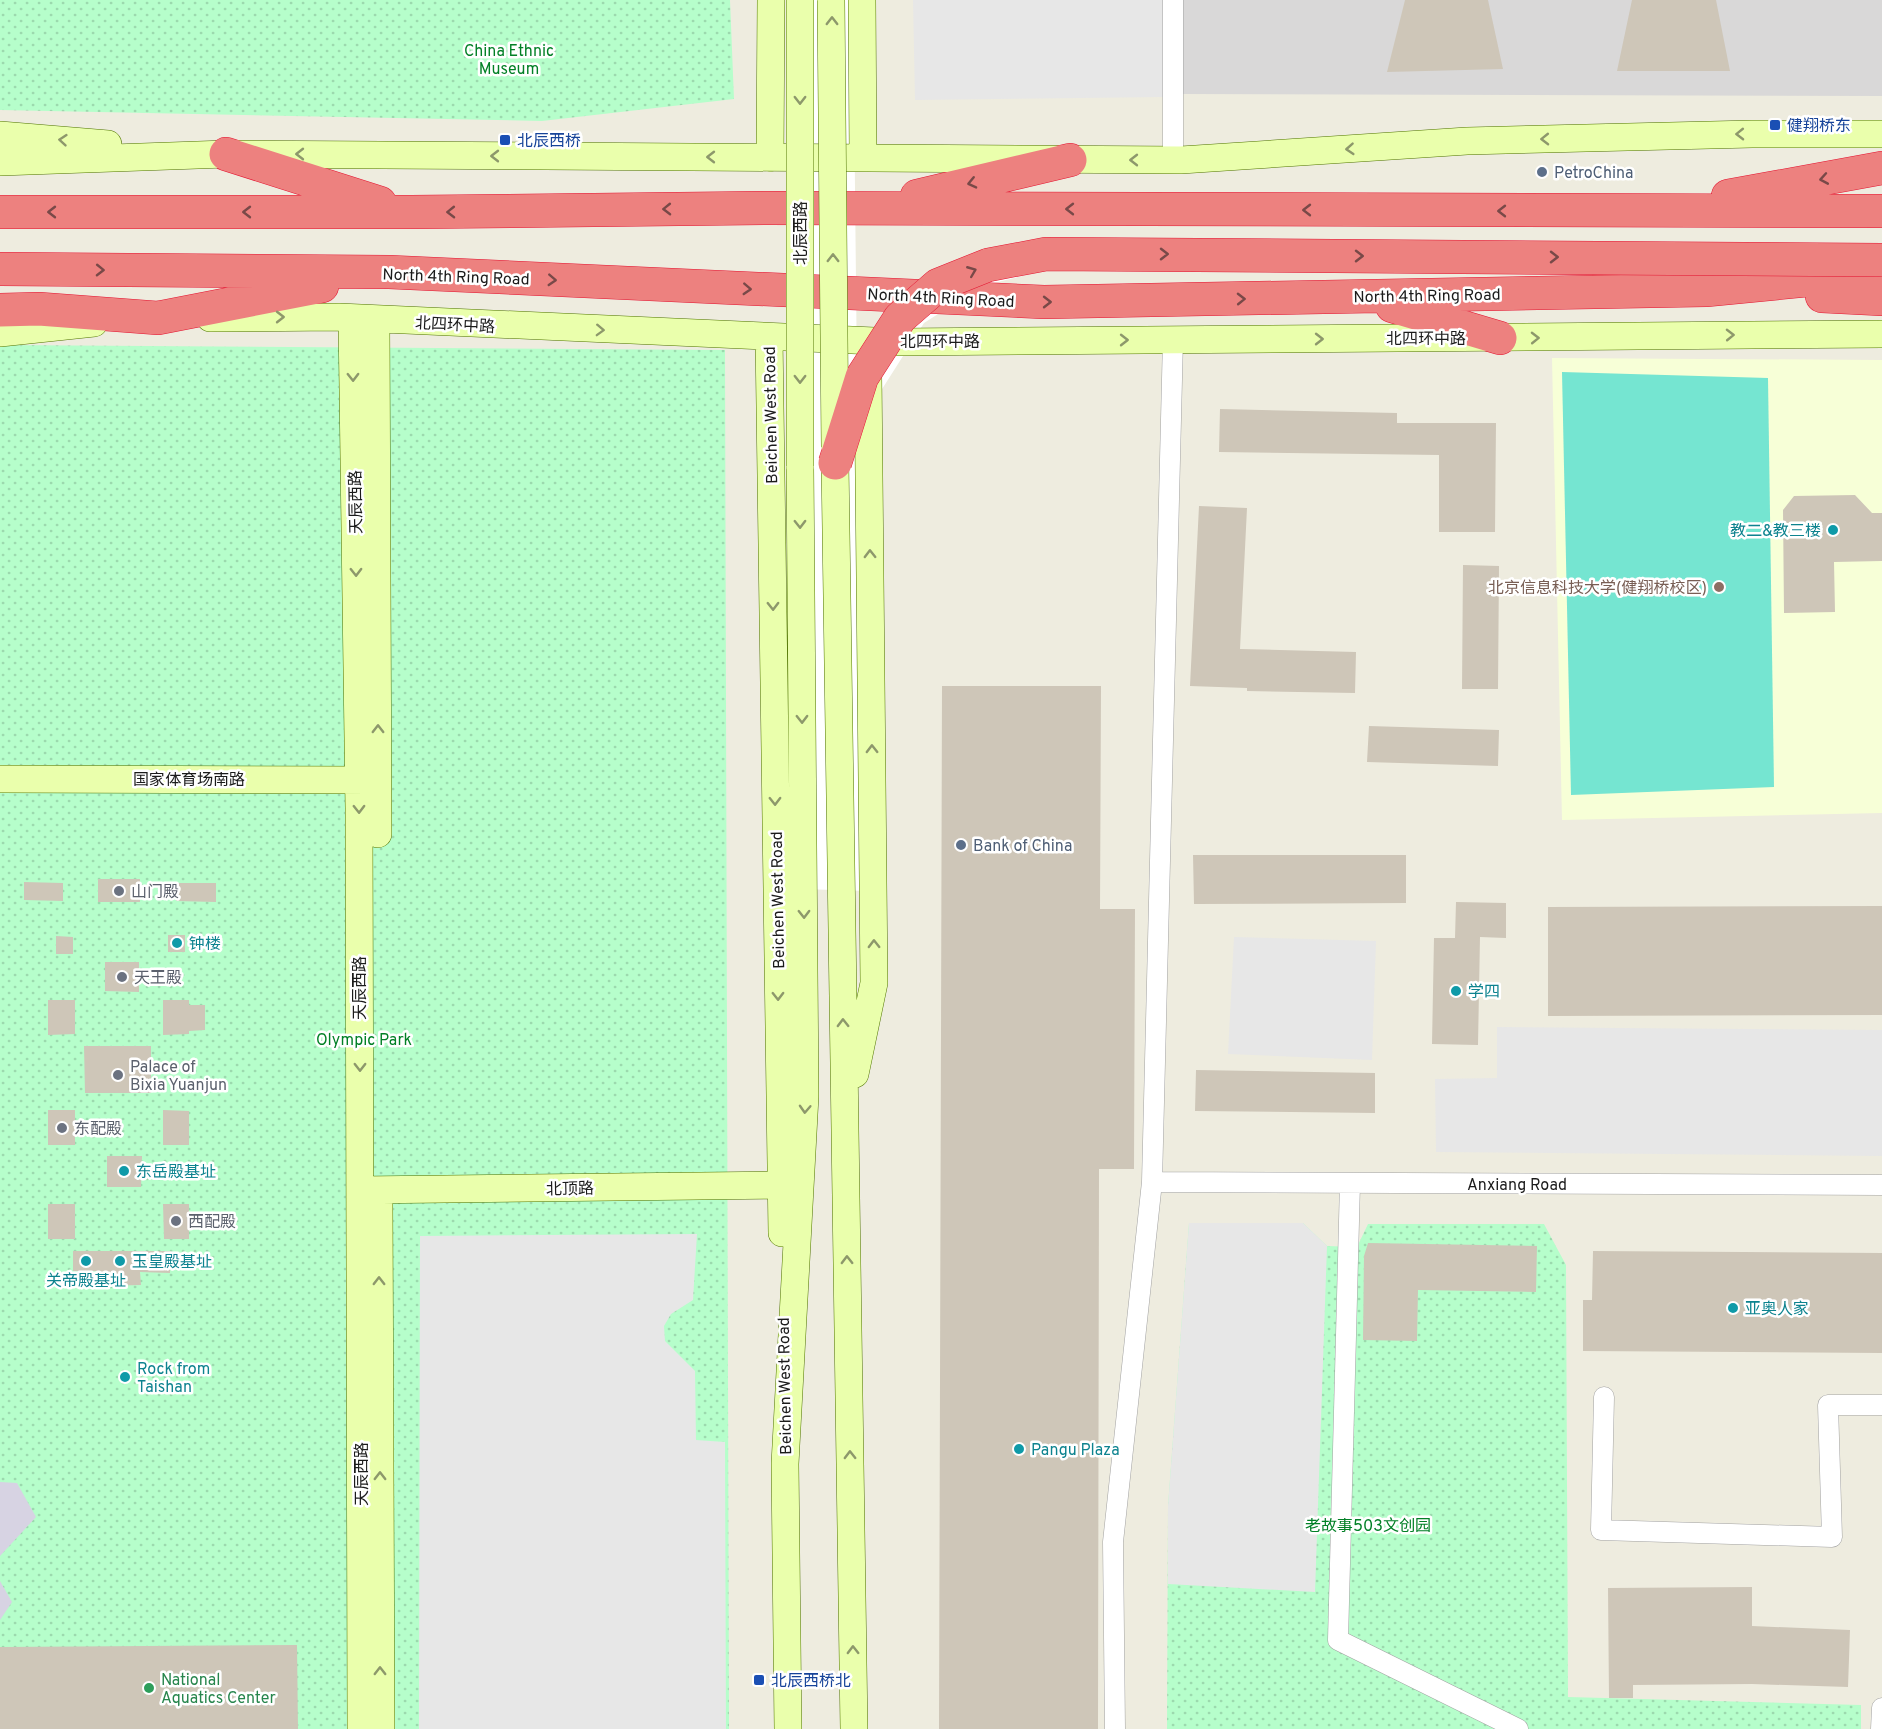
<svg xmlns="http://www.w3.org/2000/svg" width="1882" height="1729" font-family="Overpass,'Noto Sans SC',sans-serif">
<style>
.residential{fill:#d9d8d8}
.education{fill:#f7ffd7}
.park{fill:url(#park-dots)}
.pitch{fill:#75e5d1}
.parking{fill:#e7e7e7}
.plaza{fill:#d7d3e3}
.pier{fill:#fff}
.building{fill:#cec6b8}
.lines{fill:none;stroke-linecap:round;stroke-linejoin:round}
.street-casing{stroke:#a2a2a2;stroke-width:21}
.secondary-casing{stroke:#507400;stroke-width:28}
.highway-casing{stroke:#e41431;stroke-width:34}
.street{stroke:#fff;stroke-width:20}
.secondary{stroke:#eaffac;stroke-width:27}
.highway{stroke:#ed817f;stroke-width:33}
.secondary-bridge-casing{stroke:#507400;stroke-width:28;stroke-linecap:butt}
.highway-bridge-casing{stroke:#e41431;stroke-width:34;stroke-linecap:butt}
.secondary-bridge{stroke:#eaffac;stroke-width:27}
.highway-bridge{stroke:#ed817f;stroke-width:33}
.oneway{stroke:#8d986b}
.oneway2{stroke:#794948}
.transit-dot{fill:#1a4fb4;stroke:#fff;stroke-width:2}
.service-dot{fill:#5c6f8a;stroke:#fff;stroke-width:2}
.culture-dot{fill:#0f9aa8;stroke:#fff;stroke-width:2}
.education-dot{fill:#8d6e63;stroke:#fff;stroke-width:2}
.worship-dot{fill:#6b7280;stroke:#fff;stroke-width:2}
.leisure-dot{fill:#2e9e5b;stroke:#fff;stroke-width:2}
.labels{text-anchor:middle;stroke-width:5;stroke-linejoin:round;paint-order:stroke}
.park-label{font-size:16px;fill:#028026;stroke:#fff}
.transit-label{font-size:16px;fill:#164399;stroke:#fff;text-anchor:start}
.service-label{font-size:16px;fill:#4e5e75;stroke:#fff;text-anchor:start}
.street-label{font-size:16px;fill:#1b1b1b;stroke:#fff}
.culture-label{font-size:16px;fill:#0d838f;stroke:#fff;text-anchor:start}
.education-label{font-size:16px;fill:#785e54;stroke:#fff;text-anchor:end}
.worship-label{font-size:16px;fill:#5b616d;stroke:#fff;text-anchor:start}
.leisure-label{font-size:16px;fill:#27864d;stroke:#fff;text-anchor:start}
</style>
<defs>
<pattern id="park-dots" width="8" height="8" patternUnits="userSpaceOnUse" patternTransform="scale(1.5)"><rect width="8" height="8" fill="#b6fecb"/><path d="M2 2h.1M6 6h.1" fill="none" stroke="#9cd9ae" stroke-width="1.8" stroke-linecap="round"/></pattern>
</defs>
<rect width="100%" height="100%" fill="#eeecdf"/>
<path class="residential" d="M1179,0H1882V96L1180,94Z"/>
<path class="education" d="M1552,358L1882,360V813L1562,820Z"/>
<path class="park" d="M0,0H730L734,99L542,121L0,110Z
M0,345L725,350L729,1729H0Z
M1189,1223H1303L1327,1246L1357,1247L1368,1224H1544L1566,1265L1568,1697L1861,1705V1729H1167L1168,1506Z"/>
<path class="pitch" d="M1562,372L1768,378L1774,787L1571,795Z"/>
<path class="parking" d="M913,0H1163L1164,97L915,100Z
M1234,937L1376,941L1372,1060L1228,1054Z
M1497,1027L1882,1030V1156L1436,1152L1435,1079L1497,1078Z
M1189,1223H1303L1327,1246L1315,1592L1168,1584V1506Z
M697,1234L693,1300L671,1314L664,1326L665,1341L695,1371L696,1440L725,1442L726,1729H419L420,1236Z"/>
<path class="plaza" d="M0,1482L17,1483L36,1517L0,1556Z
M0,1581L12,1602L0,1620Z"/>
<path class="pier" d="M806,0H853L857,378L942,278L1059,267L982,286L924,323L877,397L868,891L801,889Z"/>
<path class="building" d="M1405,0H1488L1503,69L1387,72Z
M1632,0H1716L1730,71H1617Z
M1220,409L1397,413V423H1496L1495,532H1439V455L1219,452Z
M1855,495L1872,513H1882V561L1834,562L1835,612L1784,613L1783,510L1794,496Z
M1199,506L1247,508L1240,649L1356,652L1355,693L1247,691V688L1190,686Z
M1463,565L1499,566L1498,689H1462Z
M942,686H1101L1100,909H1135L1134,1169H1099L1098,1729H939Z
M1369,726L1499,730L1498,766L1367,762Z
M1193,855H1406V903L1194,904Z
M98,879H140V902H98Z
M24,882L63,883V901L24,900Z
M177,883H216V902L176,901Z
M1456,902L1506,903V938L1480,937L1478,1045L1432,1044L1434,938H1455Z
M1882,906V1015L1548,1016V907Z
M168,935H185V952H168Z
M56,936L73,937V954H56Z
M105,962H139V992L105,991Z
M48,1000H75V1034L48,1035Z
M163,1000H189V1005H205V1030L189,1031V1034L163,1035Z
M84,1046H151V1093H85Z
M1196,1070L1375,1073V1113L1195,1111Z
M48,1110H75V1145H48Z
M163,1110L189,1111V1145H163Z
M107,1156H142L141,1187H107Z
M48,1204H75V1239H48Z
M163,1204H189V1239H164Z
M1368,1243L1537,1246L1536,1292L1418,1290L1417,1341L1363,1340L1364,1256Z
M73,1251H171L170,1273L140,1272L141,1285L100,1286L99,1271H73Z
M1593,1251L1882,1253V1353L1583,1351V1300H1592Z
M1752,1587V1626L1850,1630L1848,1687L1752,1684L1633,1685V1698H1609L1608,1588Z
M297,1645L298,1729H0V1647Z"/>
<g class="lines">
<defs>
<path id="street" d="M1173,0V160
M1152,1182L1882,1185
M1350,1183L1338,1640L1518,1729
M1604,1397L1601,1530L1832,1537L1828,1405H1882
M1115,1729L1113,1542L1152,1182L1173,339
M1881,1729L1882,1708"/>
<path id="secondary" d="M862,0L863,158
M0,135L108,144
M770,158L771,0
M0,162L226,154L1181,160L1467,141L1752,134H1882
M210,318L339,317L897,342L1882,334
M352,319L359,808L361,1729
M376,320L378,834
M0,333L94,323
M769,337L782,1233
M835,463L854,1729
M0,779L377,780
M855,1074L874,983L868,374
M360,1190L781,1185
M379,1202L381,1729
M788,1729L785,1464L805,1096L800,466"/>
<path id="highway" d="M226,154L380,203
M917,196L1070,160
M1728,196L1882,168
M0,212H411L768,208L1882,211
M0,269L389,272L1044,302L1706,290L1882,273
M1822,296L1882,299
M1392,306L1500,338
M0,310L39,309L158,318L322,286"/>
</defs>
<use href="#street" class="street-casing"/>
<use href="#secondary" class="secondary-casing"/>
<use href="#highway" class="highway-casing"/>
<use href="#street" class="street"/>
<use href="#secondary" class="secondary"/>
<use href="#highway" class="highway"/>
<defs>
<path id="secondary-bridge" d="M831,0L835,447
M800,466V0"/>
<path id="highway-bridge" d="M835,463L862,377L900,318L938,285L988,265L1046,254L1882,260"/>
</defs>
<use href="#secondary-bridge" class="secondary-bridge-casing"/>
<use href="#highway-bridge" class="highway-bridge-casing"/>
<use href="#secondary-bridge" class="secondary-bridge"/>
<use href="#highway-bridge" class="highway-bridge"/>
</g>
<defs><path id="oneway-chevron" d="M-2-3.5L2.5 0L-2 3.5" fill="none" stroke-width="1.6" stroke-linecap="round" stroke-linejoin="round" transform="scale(1.5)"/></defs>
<g class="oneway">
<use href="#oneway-chevron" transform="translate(832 21) rotate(-90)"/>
<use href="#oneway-chevron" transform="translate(800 100) rotate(90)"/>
<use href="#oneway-chevron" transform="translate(1740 134) rotate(179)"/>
<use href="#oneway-chevron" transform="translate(1545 139) rotate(179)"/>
<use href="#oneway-chevron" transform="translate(63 140) rotate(-175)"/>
<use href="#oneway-chevron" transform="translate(1350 149) rotate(176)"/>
<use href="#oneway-chevron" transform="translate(300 154) rotate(-180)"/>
<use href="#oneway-chevron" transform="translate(495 156) rotate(-180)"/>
<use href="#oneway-chevron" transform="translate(711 157) rotate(-180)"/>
<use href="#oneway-chevron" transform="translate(1134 160) rotate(-180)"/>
<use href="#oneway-chevron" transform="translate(833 258) rotate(-90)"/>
<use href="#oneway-chevron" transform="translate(280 317)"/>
<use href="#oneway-chevron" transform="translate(600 330) rotate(2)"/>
<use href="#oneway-chevron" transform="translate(1730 335) rotate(-1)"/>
<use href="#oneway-chevron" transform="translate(1535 338) rotate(-1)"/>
<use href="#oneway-chevron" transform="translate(1319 339)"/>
<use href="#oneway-chevron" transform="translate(1124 340)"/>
<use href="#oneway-chevron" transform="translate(353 377) rotate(89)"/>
<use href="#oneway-chevron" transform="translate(800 379) rotate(90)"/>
<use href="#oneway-chevron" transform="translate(800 524) rotate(89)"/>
<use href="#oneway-chevron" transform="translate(870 554) rotate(-91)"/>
<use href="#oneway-chevron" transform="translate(356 572) rotate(89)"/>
<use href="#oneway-chevron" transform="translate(773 606) rotate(89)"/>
<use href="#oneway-chevron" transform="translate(802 719) rotate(89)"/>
<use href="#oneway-chevron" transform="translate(378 729) rotate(-90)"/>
<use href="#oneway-chevron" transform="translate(872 749) rotate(-91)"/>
<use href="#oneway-chevron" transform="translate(775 801) rotate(89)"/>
<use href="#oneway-chevron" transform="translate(359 809) rotate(89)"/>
<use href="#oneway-chevron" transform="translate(804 914) rotate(89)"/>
<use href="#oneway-chevron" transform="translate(874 944) rotate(-91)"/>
<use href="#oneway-chevron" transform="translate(778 996) rotate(89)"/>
<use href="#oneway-chevron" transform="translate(843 1023) rotate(-91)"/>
<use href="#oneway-chevron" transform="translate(360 1067) rotate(90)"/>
<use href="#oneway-chevron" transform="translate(805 1109) rotate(93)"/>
<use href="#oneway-chevron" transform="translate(847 1260) rotate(-91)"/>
<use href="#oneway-chevron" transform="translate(379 1281) rotate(-90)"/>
<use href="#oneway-chevron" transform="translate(850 1455) rotate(-91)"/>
<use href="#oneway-chevron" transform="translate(380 1476) rotate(-90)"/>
<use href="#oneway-chevron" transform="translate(853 1650) rotate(-91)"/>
<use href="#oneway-chevron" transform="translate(380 1671) rotate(-90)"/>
</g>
<g class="oneway2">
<use href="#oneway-chevron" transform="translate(1824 179) rotate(170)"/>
<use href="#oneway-chevron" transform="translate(972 183) rotate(167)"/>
<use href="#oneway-chevron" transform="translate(667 209) rotate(179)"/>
<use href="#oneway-chevron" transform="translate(1070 209) rotate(-180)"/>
<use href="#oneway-chevron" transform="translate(1307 210) rotate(-180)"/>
<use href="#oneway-chevron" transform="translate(1502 211) rotate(-180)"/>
<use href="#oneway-chevron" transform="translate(52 212) rotate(-180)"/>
<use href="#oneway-chevron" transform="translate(247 212) rotate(-180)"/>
<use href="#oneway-chevron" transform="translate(451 212) rotate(179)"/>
<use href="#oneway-chevron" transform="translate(1164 254)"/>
<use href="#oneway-chevron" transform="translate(1359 256)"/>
<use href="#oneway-chevron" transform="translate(1554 257)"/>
<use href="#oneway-chevron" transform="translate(100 270) rotate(1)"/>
<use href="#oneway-chevron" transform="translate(972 271) rotate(-22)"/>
<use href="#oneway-chevron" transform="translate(552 280) rotate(3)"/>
<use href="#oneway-chevron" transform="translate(747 289) rotate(3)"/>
<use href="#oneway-chevron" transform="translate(1241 299) rotate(-1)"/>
<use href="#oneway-chevron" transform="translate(1047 302)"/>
</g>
<g class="transit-dot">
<rect x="1769" y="119" width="12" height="12" rx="3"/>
<rect x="499" y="134" width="12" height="12" rx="3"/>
<rect x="753" y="1674" width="12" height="12" rx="3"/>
</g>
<g class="service-dot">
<circle cx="1542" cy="172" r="6"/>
<circle cx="961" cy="845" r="6"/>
</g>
<g class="culture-dot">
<circle cx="1833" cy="530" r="6"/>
<circle cx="177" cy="943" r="6"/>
<circle cx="1456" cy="991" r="6"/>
<circle cx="124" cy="1171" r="6"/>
<circle cx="86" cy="1261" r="6"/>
<circle cx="120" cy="1261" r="6"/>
<circle cx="1733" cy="1308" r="6"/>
<circle cx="125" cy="1377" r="6"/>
<circle cx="1019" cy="1449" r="6"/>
</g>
<circle class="education-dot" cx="1719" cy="587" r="6"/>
<g class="worship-dot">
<circle cx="119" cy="891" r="6"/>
<circle cx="122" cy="977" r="6"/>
<circle cx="118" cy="1075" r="6"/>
<circle cx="62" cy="1128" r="6"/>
<circle cx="176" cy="1221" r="6"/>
</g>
<circle class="leisure-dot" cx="149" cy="1688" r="6"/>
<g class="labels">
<g class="park-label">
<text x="509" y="56">China Ethnic<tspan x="509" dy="18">Museum</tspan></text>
<text x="364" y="1045">Olympic Park</text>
<text x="1368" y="1531">老故事503文创园</text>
</g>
<g class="transit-label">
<text x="1787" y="131">健翔桥东</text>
<text x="517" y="146">北辰西桥</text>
<text x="771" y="1686">北辰西桥北</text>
</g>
<g class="service-label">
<text x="1554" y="178">PetroChina</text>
<text x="973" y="851">Bank of China</text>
</g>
<g class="street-label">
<text transform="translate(800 233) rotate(-90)" y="6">北辰西路</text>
<text transform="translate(456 276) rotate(2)" y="6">North 4th Ring Road</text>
<text transform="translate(1427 295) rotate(-1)" y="6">North 4th Ring Road</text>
<text transform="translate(941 297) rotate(3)" y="6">North 4th Ring Road</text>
<text transform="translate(455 324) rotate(3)" y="6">北四环中路</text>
<text x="1426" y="344">北四环中路</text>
<text x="940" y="347">北四环中路</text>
<text transform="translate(770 415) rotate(-91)" y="6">Beichen West Road</text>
<text transform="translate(355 502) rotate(-91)" y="6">天辰西路</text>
<text x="189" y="785">国家体育场南路</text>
<text transform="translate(777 900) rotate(-91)" y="6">Beichen West Road</text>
<text transform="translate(359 988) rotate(-90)" y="6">天辰西路</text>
<text x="1517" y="1190">Anxiang Road</text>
<text transform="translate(570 1188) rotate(-1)" y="6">北顶路</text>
<text transform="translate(784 1386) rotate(-91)" y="6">Beichen West Road</text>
<text transform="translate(361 1474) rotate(-90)" y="6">天辰西路</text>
</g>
<g class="culture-label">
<text x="1821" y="536" text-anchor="end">教二&amp;教三楼</text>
<text x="189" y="949">钟楼</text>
<text x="1468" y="997">学四</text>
<text x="136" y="1177">东岳殿基址</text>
<text x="132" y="1267">玉皇殿基址</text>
<text x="86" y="1286" text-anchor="middle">关帝殿基址</text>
<text x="1745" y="1314">亚奥人家</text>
<text x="137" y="1374">Rock from<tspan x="137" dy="18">Taishan</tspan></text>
<text x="1031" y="1455">Pangu Plaza</text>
</g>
<g class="education-label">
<text x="1707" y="593">北京信息科技大学(健翔桥校区)</text>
</g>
<g class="worship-label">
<text x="131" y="897">山门殿</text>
<text x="134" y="983">天王殿</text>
<text x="130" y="1072">Palace of<tspan x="130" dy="18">Bixia Yuanjun</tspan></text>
<text x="74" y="1134">东配殿</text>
<text x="188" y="1227">西配殿</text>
</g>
<g class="leisure-label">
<text x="161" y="1685">National<tspan x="161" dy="18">Aquatics Center</tspan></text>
</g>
</g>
</svg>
